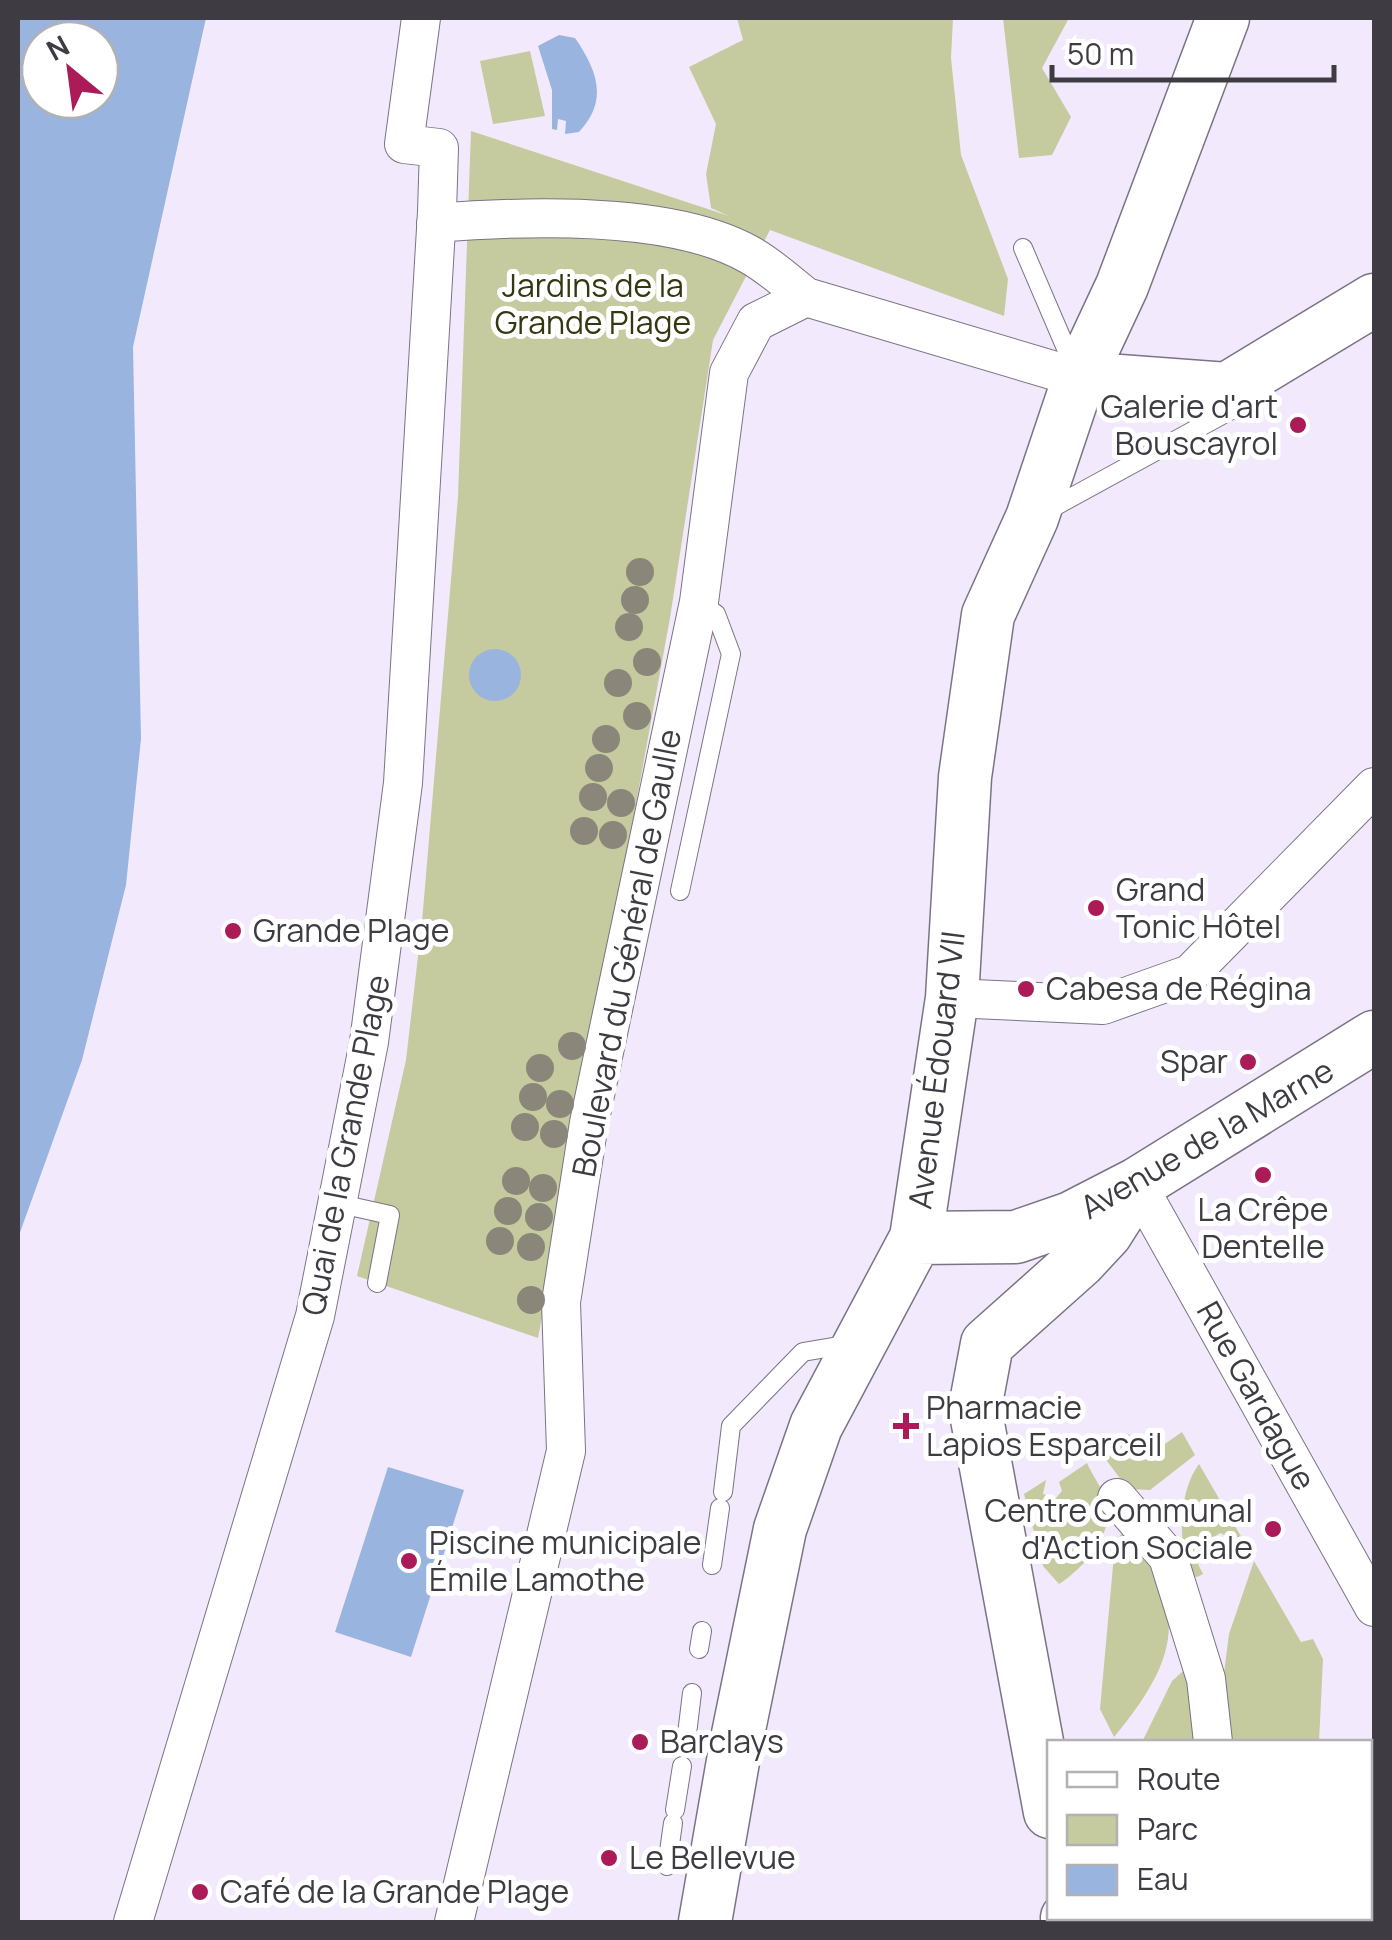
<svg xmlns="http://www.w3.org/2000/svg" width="1392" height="1940" font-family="Manrope,sans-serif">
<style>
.green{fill:#c5ca9f}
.water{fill:#99b4de;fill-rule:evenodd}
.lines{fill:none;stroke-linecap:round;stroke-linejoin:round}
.lane-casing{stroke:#7b7384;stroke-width:20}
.street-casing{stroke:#7b7384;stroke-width:40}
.secondary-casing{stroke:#7b7384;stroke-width:55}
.lane{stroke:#fff;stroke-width:18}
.street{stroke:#fff;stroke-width:38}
.secondary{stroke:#fff;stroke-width:52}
.tree{fill:#8a877a}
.poi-dot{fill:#aa1b57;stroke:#fff;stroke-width:4}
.labels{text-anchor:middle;stroke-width:10;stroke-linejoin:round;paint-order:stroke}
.park-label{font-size:32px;fill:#343710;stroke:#fff}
.poi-label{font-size:32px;fill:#3e3b43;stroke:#fff;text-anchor:start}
.street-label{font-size:32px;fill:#3e3b43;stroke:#fff}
</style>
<rect width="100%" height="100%" fill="#f2e9fc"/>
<path class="green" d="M737,18H953L951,58L961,155L1008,279L1004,316L770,230L713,340L670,618L538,1338L357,1276L406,1060L422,922L458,497L471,131L729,216L711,208L706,174L716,124L689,67L743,40Z
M1003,18H1069L1042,68L1071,117L1052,155L1019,158Z
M530,51L545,116L493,124L480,61Z
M1182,1432L1195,1455L1150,1490L1128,1489L1101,1453L1129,1434L1146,1457Z
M1087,1463C1092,1475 1101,1486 1105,1498C1118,1531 1084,1568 1059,1584L1043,1566L1024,1494L1046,1480L1043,1494L1056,1498L1062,1491L1059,1482Z
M1199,1464L1246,1545L1237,1549L1233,1539L1220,1533L1200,1547L1205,1556L1198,1564L1203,1574L1197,1577L1190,1575C1178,1544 1178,1492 1199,1464Z
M1123,1531C1194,1609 1176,1662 1114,1737L1100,1709L1115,1544Z
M1254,1561L1301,1642L1313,1639L1323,1659L1319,1742H1232L1220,1705L1229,1634Z
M1182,1672H1189L1200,1742H1142L1172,1681Z"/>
<path class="water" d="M18,18H206L133,347L141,739L126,885L82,1060L18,1238ZM40,40H100V100H40Z
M559,35L575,38C597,70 609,100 579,132L565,134L566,121L558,119L557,130L552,129V90L538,46Z
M469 675a26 26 0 1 1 52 0a26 26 0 1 1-52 0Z
M388,1467L464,1490L411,1657L335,1632Z"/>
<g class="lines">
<defs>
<path id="lane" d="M1023,248L1074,367
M1041,514L1242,404
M680,891L731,654L716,614L699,602
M336,1203L390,1215L377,1283
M723,1492L731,1426L803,1352L850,1344
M712,1565L720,1508
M699,1649L702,1631
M687,1734L692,1693
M675,1810L682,1766
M667,1866L673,1823"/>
<path id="street" d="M436,223C524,216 671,210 750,255C770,266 788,283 806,297
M952,998L1103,1005L1190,974L1374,787
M1137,1184L1374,1607
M1117,1498L1168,1557L1206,1679L1213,1742
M1279,1918L1283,1922
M133,1922L315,1316L369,1042L403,783L437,212L439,148L404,144L421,18
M454,1922L566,1451L561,1302L589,1123L699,602L729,373L756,322L806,297L1079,378"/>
<path id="secondary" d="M1079,378L1227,389L1374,300
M916,1238L1016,1237L1071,1218L1137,1184L1374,1037
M1050,1812L975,1408L987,1344L1080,1261L1106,1233L1137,1184
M1067,1918L1068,1922
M705,1922L736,1744L780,1529L816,1426L916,1238L952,998L965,777L988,615L1032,518L1079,378L1122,286L1223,18"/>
</defs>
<use href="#lane" class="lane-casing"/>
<use href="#street" class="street-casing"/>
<use href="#secondary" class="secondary-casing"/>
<use href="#lane" class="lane"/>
<use href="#street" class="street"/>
<use href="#secondary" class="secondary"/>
</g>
<g class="tree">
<circle cx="640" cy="572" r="14"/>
<circle cx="635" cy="600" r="14"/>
<circle cx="629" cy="627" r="14"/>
<circle cx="647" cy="662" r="14"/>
<circle cx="618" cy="683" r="14"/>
<circle cx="637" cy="716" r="14"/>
<circle cx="606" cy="739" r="14"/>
<circle cx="599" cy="768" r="14"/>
<circle cx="593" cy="797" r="14"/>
<circle cx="621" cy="803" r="14"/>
<circle cx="584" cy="831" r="14"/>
<circle cx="613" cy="835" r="14"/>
<circle cx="572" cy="1046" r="14"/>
<circle cx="540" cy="1068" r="14"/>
<circle cx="533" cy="1097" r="14"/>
<circle cx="560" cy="1104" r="14"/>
<circle cx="525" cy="1127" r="14"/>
<circle cx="554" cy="1134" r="14"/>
<circle cx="516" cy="1181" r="14"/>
<circle cx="543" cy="1188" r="14"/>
<circle cx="508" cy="1211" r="14"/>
<circle cx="539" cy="1217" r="14"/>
<circle cx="500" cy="1241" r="14"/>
<circle cx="531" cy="1247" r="14"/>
<circle cx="531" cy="1300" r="14"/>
</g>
<g class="poi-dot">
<circle cx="1298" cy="425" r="10"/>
<circle cx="1096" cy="908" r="10"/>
<circle cx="233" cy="931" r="10"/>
<circle cx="1026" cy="989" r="10"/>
<circle cx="1248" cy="1062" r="10"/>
<circle cx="1263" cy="1175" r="10"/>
<path d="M901 1411h10v10h10v10h-10v10h-10v-10h-10v-10h10z"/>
<circle cx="1273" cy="1529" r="10"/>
<circle cx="409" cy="1561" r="10"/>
<circle cx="640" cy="1742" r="10"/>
<circle cx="609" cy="1858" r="10"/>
<circle cx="200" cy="1892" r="10"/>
</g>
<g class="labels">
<g class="park-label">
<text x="593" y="297">Jardins de la<tspan x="593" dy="37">Grande Plage</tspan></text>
</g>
<g class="poi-label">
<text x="1278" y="418" text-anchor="end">Galerie d'art<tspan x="1278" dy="37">Bouscayrol</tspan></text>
<text x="1116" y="901">Grand<tspan x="1116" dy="37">Tonic Hôtel</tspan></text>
<text x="253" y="942">Grande Plage</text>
<text x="1046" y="1000">Cabesa de Régina</text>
<text x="1228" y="1073" text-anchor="end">Spar</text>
<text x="1263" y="1221" text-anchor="middle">La Crêpe<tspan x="1263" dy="37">Dentelle</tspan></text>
<text x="926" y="1419">Pharmacie<tspan x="926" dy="37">Lapios Esparceil</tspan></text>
<text x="1253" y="1522" text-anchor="end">Centre Communal<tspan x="1253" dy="37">d'Action Sociale</tspan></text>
<text x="429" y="1554">Piscine municipale<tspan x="429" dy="37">Émile Lamothe</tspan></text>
<text x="660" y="1753">Barclays</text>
<text x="629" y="1869">Le Bellevue</text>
<text x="220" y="1903">Café de la Grande Plage</text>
</g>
<g class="street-label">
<text transform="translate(627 953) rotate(-79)" y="11">Boulevard du Général de Gaulle</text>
<text transform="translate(937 1070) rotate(-83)" y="11">Avenue Édouard VII</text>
<text transform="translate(1207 1139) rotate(-30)" y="11">Avenue de la Marne</text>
<text transform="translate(346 1145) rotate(-79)" y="11">Quai de la Grande Plage</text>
<text transform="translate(1256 1396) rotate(61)" y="11">Rue Gardague</text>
</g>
</g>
<rect width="1392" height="1940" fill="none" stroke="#3e3b43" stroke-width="40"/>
<rect x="1047" y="1740" width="325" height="180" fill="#ffffff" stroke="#b2b1b4" stroke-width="2.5"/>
<rect x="1067" y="1772" width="50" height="15" fill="#ffffff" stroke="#b2b1b4" stroke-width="2.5"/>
<text x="1137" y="1790" font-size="30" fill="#3e3b43">Route</text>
<rect x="1067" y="1815" width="50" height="30" fill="#c5ca9f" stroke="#b2b1b4" stroke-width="2.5"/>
<text x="1137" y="1840" font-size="30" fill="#3e3b43">Parc</text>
<rect x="1067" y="1865" width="50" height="30" fill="#99b4de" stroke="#b2b1b4" stroke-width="2.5"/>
<text x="1137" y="1890" font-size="30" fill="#3e3b43">Eau</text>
<g transform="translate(70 70) rotate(331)"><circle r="48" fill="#ffffff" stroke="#b2b1b4" stroke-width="2.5"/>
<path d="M0-8L18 38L0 25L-18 38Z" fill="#aa1b57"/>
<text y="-15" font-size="28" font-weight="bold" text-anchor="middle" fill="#3e3b43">N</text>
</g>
<path d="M1052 65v15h282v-15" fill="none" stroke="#3e3b43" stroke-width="5"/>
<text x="1067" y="65" font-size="30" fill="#3e3b43" stroke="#ffffff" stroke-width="8" paint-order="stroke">50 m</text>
</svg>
